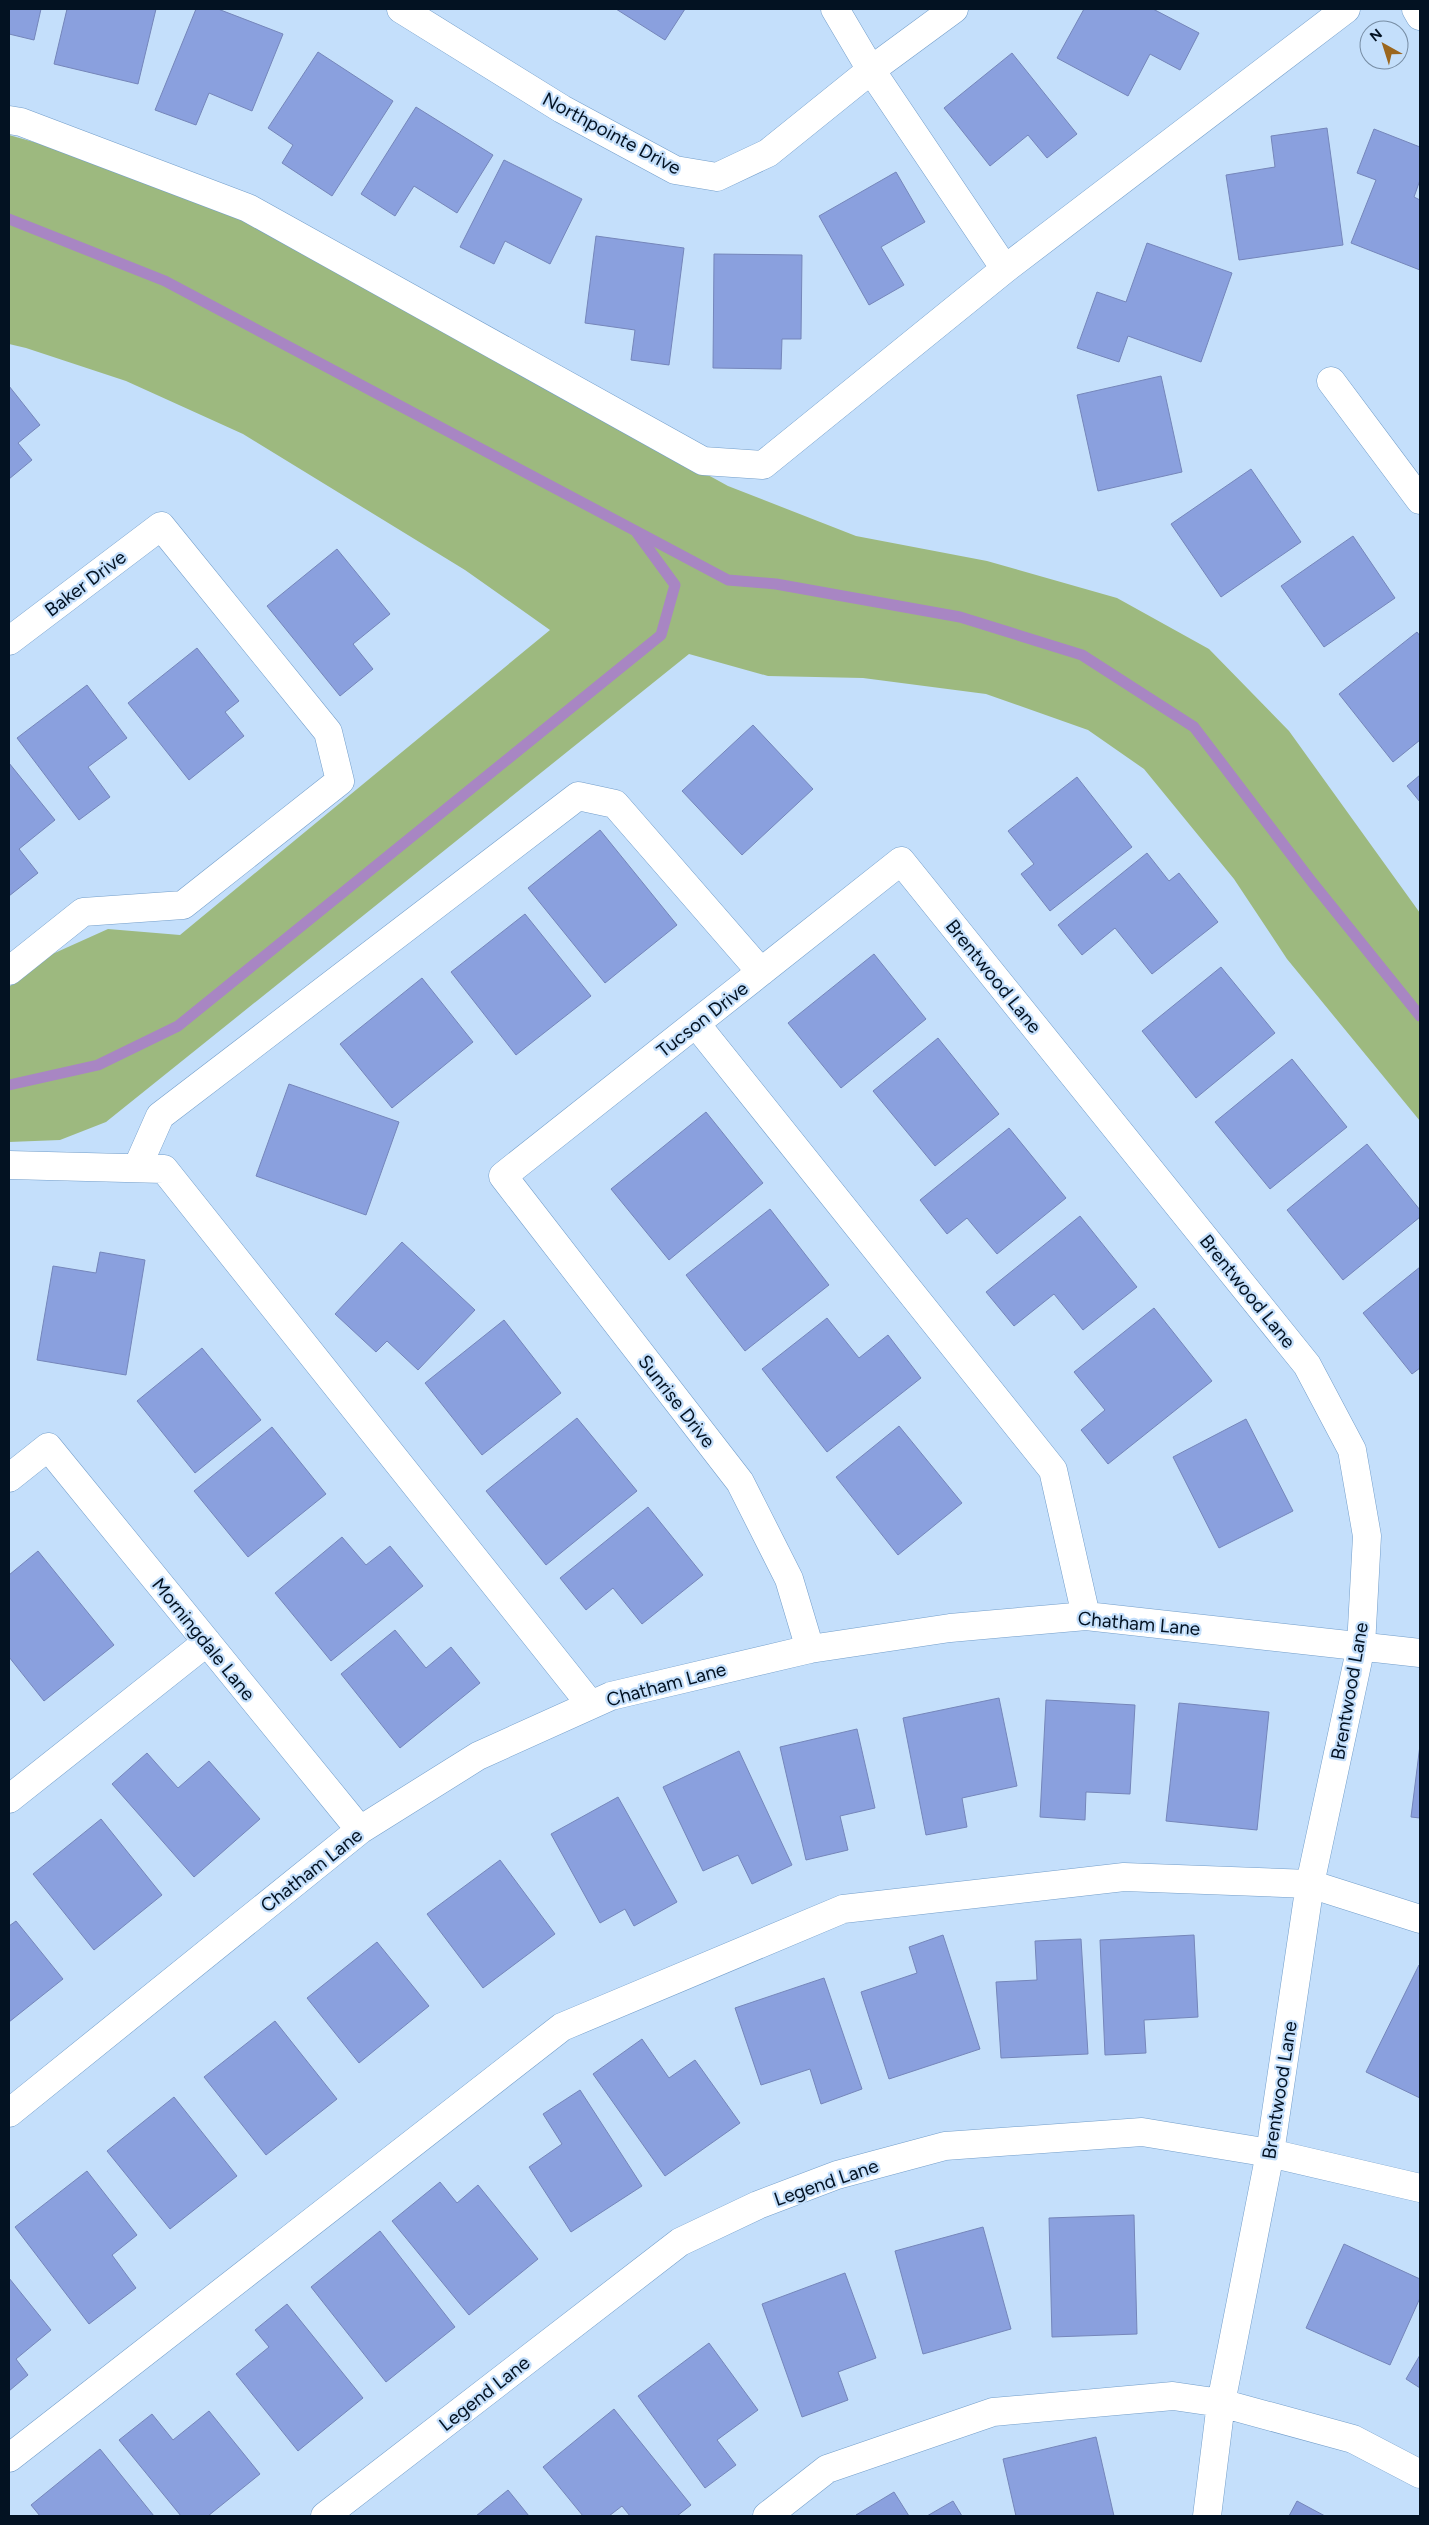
<svg xmlns="http://www.w3.org/2000/svg" width="1429" height="2525" font-family="Figtree,sans-serif">
<style>
.green{fill:#9db97f}
.lines{fill:none;stroke-linecap:round;stroke-linejoin:round}
.stream{stroke:#a886c3;stroke-width:11}
.building{fill:#8aa0de;stroke:#7586ba}
.minor-casing{stroke:#739eca;stroke-width:29}
.minor{stroke:#fff;stroke-width:28}
.labels{text-anchor:middle;stroke-width:4.5;stroke-linejoin:round;paint-order:stroke}
.street-label{font-size:19px;fill:#031222;stroke:#c4dffb}
</style>
<rect width="100%" height="100%" fill="#c4dffb"/>
<path class="green" d="M9,135L126,168L234,215L728,486L856,536L987,561L1117,598L1209,649L1289,731L1420,913V1121L1287,959L1234,879L1144,769L1088,730L986,694L863,678L768,676L689,654L106,1122L60,1140L9,1142V987L48,956L108,929L180,935L550,630L465,570L243,434L126,381L26,348L9,344Z"/>
<g class="lines">
<path class="stream" d="M9,219L165,281L728,580L776,584L960,617L1082,655L1194,727L1312,882L1420,1016
M9,1085L98,1065L178,1026L661,635L675,585L637,533"/>
</g>
<path class="building" d="M9,9H41L34,40L9,34Z
M67,9H156L138,84L54,64Z
M196,9H218L283,34L252,111L209,93L196,125L155,110Z
M616,9H685L665,40Z
M1084,9H1153L1199,33L1180,70L1150,54L1128,96L1057,58Z
M318,52L393,101L332,196L282,163L293,145L268,128Z
M1012,53L1077,134L1047,158L1028,135L990,166L944,108Z
M416,107L493,155L457,213L414,186L395,216L361,194Z
M1327,128L1343,245L1239,260L1226,175L1275,167L1271,136Z
M1374,129L1420,147V180L1414,197L1420,200V270L1351,243L1376,180L1357,173Z
M504,160L582,199L550,264L505,241L494,264L460,247Z
M896,172L925,222L881,247L904,285L869,305L819,216Z
M596,236L684,248L669,365L631,360L635,330L585,323Z
M1147,243L1232,273L1201,362L1128,336L1119,362L1077,348L1097,292L1126,302Z
M714,254L802,255L801,339H782L781,369L713,368Z
M1161,376L1182,472L1098,491L1077,395Z
M9,386L40,425L18,443L32,460L9,479Z
M1251,469L1301,542L1221,597L1171,524Z
M1353,536L1395,598L1324,647L1281,586Z
M337,549L390,614L353,644L373,669L340,696L267,606Z
M1417,632L1420,636V740L1393,762L1339,694Z
M197,648L239,701L225,712L244,736L189,780L128,703Z
M87,685L127,738L88,767L110,797L79,820L17,738Z
M753,725L813,789L742,855L682,791Z
M9,763L55,820L19,849L38,873L9,896Z
M1420,775V802L1407,786Z
M1077,777L1132,847L1050,911L1021,874L1034,864L1008,831Z
M600,830L677,925L605,983L528,888Z
M1147,853L1169,881L1179,873L1218,922L1152,974L1115,928L1082,955L1058,925Z
M525,914L591,996L516,1055L451,972Z
M874,954L926,1019L841,1088L788,1023Z
M1221,967L1275,1033L1196,1098L1142,1031Z
M422,978L473,1042L392,1108L340,1044Z
M938,1038L999,1114L935,1166L873,1091Z
M1292,1059L1347,1127L1270,1189L1215,1122Z
M289,1084L399,1122L366,1215L256,1176Z
M706,1112L763,1183L669,1260L611,1189Z
M1009,1128L1066,1198L997,1254L967,1218L947,1234L920,1200Z
M1367,1144L1420,1210V1217L1343,1280L1287,1210Z
M770,1209L829,1285L745,1351L686,1275Z
M1080,1216L1137,1287L1083,1330L1054,1294L1014,1326L986,1292Z
M402,1242L475,1310L418,1370L387,1341L376,1352L335,1314Z
M100,1252L145,1260L126,1375L37,1360L53,1266L96,1273Z
M1420,1267V1368L1412,1374L1363,1313Z
M1154,1308L1212,1381L1108,1464L1081,1430L1105,1410L1074,1372Z
M827,1318L859,1358L888,1335L921,1378L827,1452L762,1369Z
M504,1320L561,1393L482,1455L425,1383Z
M202,1348L261,1420L195,1473L137,1401Z
M577,1418L637,1491L546,1565L486,1491Z
M1246,1419L1293,1511L1219,1548L1173,1457Z
M899,1426L962,1503L898,1555L836,1477Z
M272,1427L326,1494L248,1557L194,1491Z
M648,1507L703,1575L642,1624L613,1588L586,1610L560,1578Z
M342,1537L366,1565L390,1546L423,1586L331,1661L275,1593Z
M38,1551L114,1645L44,1701L9,1657V1575Z
M395,1630L426,1668L451,1647L480,1683L400,1748L341,1674Z
M999,1698L1017,1786L962,1798L967,1827L926,1835L903,1718Z
M1046,1700L1135,1705L1130,1794L1086,1792L1085,1820L1040,1817Z
M1179,1703L1269,1712L1257,1830L1166,1821Z
M857,1729L875,1808L840,1816L848,1850L806,1860L780,1747Z
M1420,1745V1818L1411,1817Z
M739,1751L792,1865L752,1884L738,1855L703,1871L663,1787Z
M147,1753L178,1788L209,1761L260,1819L194,1877L112,1784Z
M618,1797L677,1902L634,1926L625,1909L600,1923L551,1834Z
M101,1819L162,1895L94,1950L33,1874Z
M500,1860L555,1934L483,1988L427,1914Z
M16,1921L63,1979L9,2022V1926Z
M943,1935L980,2049L889,2079L861,1992L917,1973L909,1947Z
M1194,1935L1198,2017L1144,2020L1146,2053L1105,2055L1100,1940Z
M1081,1939L1088,2054L1001,2058L996,1982L1037,1980L1035,1941Z
M377,1942L429,2006L359,2063L307,1998Z
M1419,1965H1420V2098L1366,2072Z
M824,1978L862,2089L821,2104L810,2069L761,2085L735,2008Z
M275,2021L337,2099L266,2155L204,2077Z
M642,2039L669,2078L695,2060L740,2123L665,2176L593,2074Z
M580,2090L642,2186L571,2232L529,2167L562,2144L543,2114Z
M174,2097L237,2176L170,2229L107,2151Z
M87,2171L137,2235L112,2255L136,2288L89,2324L15,2227Z
M440,2182L457,2203L478,2185L538,2259L469,2315L392,2221Z
M1134,2215L1137,2334L1052,2337L1049,2218Z
M983,2227L1011,2329L923,2354L895,2251Z
M380,2231L455,2327L386,2382L311,2287Z
M1344,2244L1420,2279V2298L1390,2365L1306,2328Z
M845,2273L876,2358L838,2372L848,2400L802,2417L762,2304Z
M9,2278L51,2330L16,2359L28,2375L9,2391Z
M287,2304L363,2398L298,2451L236,2374L269,2347L255,2330Z
M709,2343L758,2410L717,2440L736,2465L705,2488L638,2396Z
M1420,2355V2388L1406,2379Z
M614,2409L691,2505L677,2516H630L622,2506L609,2516H583L543,2467Z
M209,2411L260,2474L208,2516H181L119,2440L152,2414L173,2440Z
M1096,2437L1114,2516H1016L1003,2459Z
M100,2449L154,2516H40L31,2505Z
M508,2490L529,2516H476Z
M894,2492L909,2516H857L856,2515Z
M953,2501L962,2516H927Z
M1297,2501L1325,2516H1289Z"/>
<g class="lines">
<defs>
<path id="minor" d="M401,9L562,109L675,170L717,177L768,153L871,70L954,9
M835,9L871,70L1005,269
M1416,9L1420,16
M9,120L21,122L248,208L703,461L763,465L1005,269L1346,9
M1331,381L1420,500
M9,641L161,526L328,732L340,781L183,905L83,912L9,971
M696,1024L1053,1470L1086,1616
M9,1165L164,1169L591,1705
M137,1168L160,1116L578,796L615,804L761,972
M9,1478L48,1447L360,1830
M810,1649L789,1579L740,1482L503,1176L901,861L1307,1365L1352,1450L1367,1536L1361,1646L1310,1884L1270,2153L1221,2403L1207,2516
M9,1799L207,1642
M9,2113L360,1830L478,1756L611,1696L810,1649L950,1628L1086,1616L1420,1653
M9,2458L562,2027L843,1909L1124,1877L1310,1884L1420,1919
M325,2516L680,2242L758,2205L837,2175L945,2146L1142,2132L1270,2153L1420,2188
M767,2516L827,2469L993,2412L1173,2396L1221,2403L1353,2439L1420,2474"/>
</defs>
<use href="#minor" class="minor-casing"/>
<use href="#minor" class="minor"/>
</g>
<g class="labels">
<g class="street-label">
<text transform="translate(612 133) rotate(28)" y="7">Northpointe Drive</text>
<text transform="translate(85 583) rotate(-37)" y="7">Baker Drive</text>
<text transform="translate(994 976) rotate(51)" y="7">Brentwood Lane</text>
<text transform="translate(702 1019) rotate(-38)" y="7">Tucson Drive</text>
<text transform="translate(1248 1291) rotate(51)" y="7">Brentwood Lane</text>
<text transform="translate(677 1401) rotate(52)" y="7">Sunrise Drive</text>
<text transform="translate(1139 1623) rotate(5)" y="7">Chatham Lane</text>
<text transform="translate(204 1639) rotate(51)" y="7">Morningdale Lane</text>
<text transform="translate(666 1684) rotate(-15)" y="7">Chatham Lane</text>
<text transform="translate(1349 1691) rotate(-80)" y="7">Brentwood Lane</text>
<text transform="translate(311 1870) rotate(-38)" y="7">Chatham Lane</text>
<text transform="translate(1279 2090) rotate(-81)" y="7">Brentwood Lane</text>
<text transform="translate(826 2182) rotate(-19)" y="7">Legend Lane</text>
<text transform="translate(484 2393) rotate(-38)" y="7">Legend Lane</text>
</g>
</g>
<rect width="1429" height="2525" fill="none" stroke="#031222" stroke-width="20"/>
<g transform="translate(1384 45) rotate(321)"><circle r="24" fill="#c4dffb" stroke="#778da4"/>
<path d="M0-4L9 19L0 12L-9 19Z" fill="#9b661d"/>
<text y="-8" font-size="14" font-weight="bold" text-anchor="middle" fill="#031222">N</text>
</g>
</svg>
